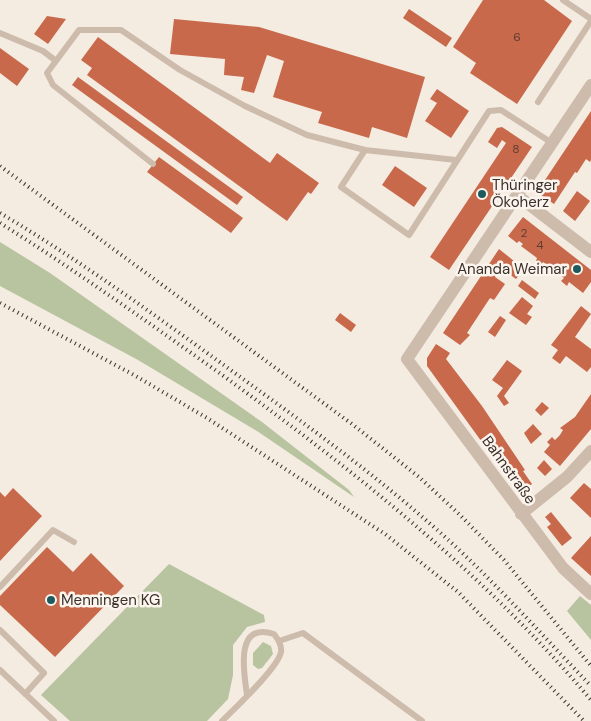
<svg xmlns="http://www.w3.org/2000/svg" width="591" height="721" font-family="'DM Sans',sans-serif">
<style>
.green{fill:#b8c4a0}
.building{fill:#c8694b}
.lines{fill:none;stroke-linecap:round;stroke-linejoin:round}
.service{stroke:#cdbbac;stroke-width:6}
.minor{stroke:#cdbbac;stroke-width:12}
.rail{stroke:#3b302b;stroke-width:4;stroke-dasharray:1 4;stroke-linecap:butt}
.poi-dot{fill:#1f5a5e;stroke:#fbf5ee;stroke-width:2}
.labels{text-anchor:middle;stroke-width:5;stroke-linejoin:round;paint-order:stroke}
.number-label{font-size:12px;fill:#5e3e33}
.poi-label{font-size:15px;fill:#3b302b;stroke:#fbf5ee;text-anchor:start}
.street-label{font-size:15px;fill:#3b302b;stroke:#fbf5ee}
</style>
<rect width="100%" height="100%" fill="#f4ebe1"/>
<path class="green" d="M0,242L50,273L262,422L349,490L354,497L257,431L138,360L0,286Z
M169,564L264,615L265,622L247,627L233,645V675L228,699L207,721H70L41,695Z
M580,596L591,605V640L567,611Z
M263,642L271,646L273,654L262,668L258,669L253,665V653Z"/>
<path class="building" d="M483,0H544L572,21L517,104L470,73L476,63L453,47Z
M409,9L452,38L446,47L403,18Z
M47,16L66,19L48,44L34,34Z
M174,19L259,27L425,77L407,138L372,127L369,138L318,123L322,112L273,97L284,61L267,55L254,93L241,90L244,77L224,75L225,59L170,54Z
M98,37L270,163L277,153L319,183L311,194L308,192L287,221L87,75L92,68L81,60Z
M0,48L29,69L17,86L0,73Z
M78,77L243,197L237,205L72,85Z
M437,89L469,111L451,138L425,121L437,103L430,99Z
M591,111V160L590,162L586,159L577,173L575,172L554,204L537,192Z
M502,127L532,147L449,270L430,257L506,143L502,140L497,148L488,142L497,128Z
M159,157L243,218L231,233L147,172Z
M395,166L427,188L414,207L382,185Z
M577,191L590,201L575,221L563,211Z
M523,217L591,270V282L583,293L569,282L567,286L561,281L564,278L543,262L541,265L536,261L537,258L521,246L523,244L519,241L517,243L508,236Z
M499,249L524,269L516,279L499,267L495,277L505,284L494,300L490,298L467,333L470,335L460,345L443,333Z
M522,280L539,293L535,299L518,286Z
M522,297L533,306L527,314L532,317L526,325L509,313Z
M581,306L591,314L575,337L591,349V367L587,372L566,356L560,364L552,358L558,350L551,345Z
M340,313L356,325L351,332L335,320Z
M500,316L506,320L495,337L488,332Z
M436,344L450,353L446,359L482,406L525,470L523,471L532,484L522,491L513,479L510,481L427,366V358Z
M507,360L522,371L504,396L509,403L504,406L497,396L503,388L492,380Z
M591,394V429L560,466L544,452L550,445L547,442L552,437L555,440L560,435L563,430L560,428L575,417Z
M542,402L549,408L541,416L535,410Z
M533,424L542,434L531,444L524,433Z
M544,460L552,469L545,476L537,468Z
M584,483L591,489V518L570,498Z
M13,488L42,516L0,561V492L5,497Z
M551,512L572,538L562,546L547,527L551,524L545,517Z
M591,536V576L571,558Z
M47,547L73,572L91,553L124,586L55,657L0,605V596Z"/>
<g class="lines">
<path class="service" d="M563,0L591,19
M0,33L43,51L56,61L79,30H121L180,70L245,106L307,135L365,150L456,160
M56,61L47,73L53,85L153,164
M538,102L591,21
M365,150L341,187L409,235L489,111L501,110L552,143
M0,587L53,530L74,542
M0,630L44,673L25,694
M279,641L303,633L422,721
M0,670L54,721
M222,721C235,708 278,668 281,652C282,645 278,639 274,634C234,621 244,673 247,695"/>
<path class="minor" d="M591,85L407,359L563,568L591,594
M518,196L591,252
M521,514L567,477L591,451"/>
<path class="rail" d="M0,166L352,424L419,477L460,515L504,560L591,666
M0,213C76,258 149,311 221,363C297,418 374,473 444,536C496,583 542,635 591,686
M0,223C75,270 146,321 218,372C353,470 483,572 591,700
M0,303L134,375L207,418L385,534L458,592L584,721"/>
</g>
<g class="poi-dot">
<circle cx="482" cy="194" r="5"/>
<circle cx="577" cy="269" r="5"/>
<circle cx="51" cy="600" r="5"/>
</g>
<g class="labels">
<g class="number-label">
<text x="517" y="41">6</text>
<text x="516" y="153">8</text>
<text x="524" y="237">2</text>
<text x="540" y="249">4</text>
</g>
<g class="poi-label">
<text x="492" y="190">Thüringer<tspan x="492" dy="17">Ökoherz</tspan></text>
<text x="567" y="274" text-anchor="end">Ananda Weimar</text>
<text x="61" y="605">Menningen KG</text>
</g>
<g class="street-label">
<text transform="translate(509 470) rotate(54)" y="5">Bahnstraße</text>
</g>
</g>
</svg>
